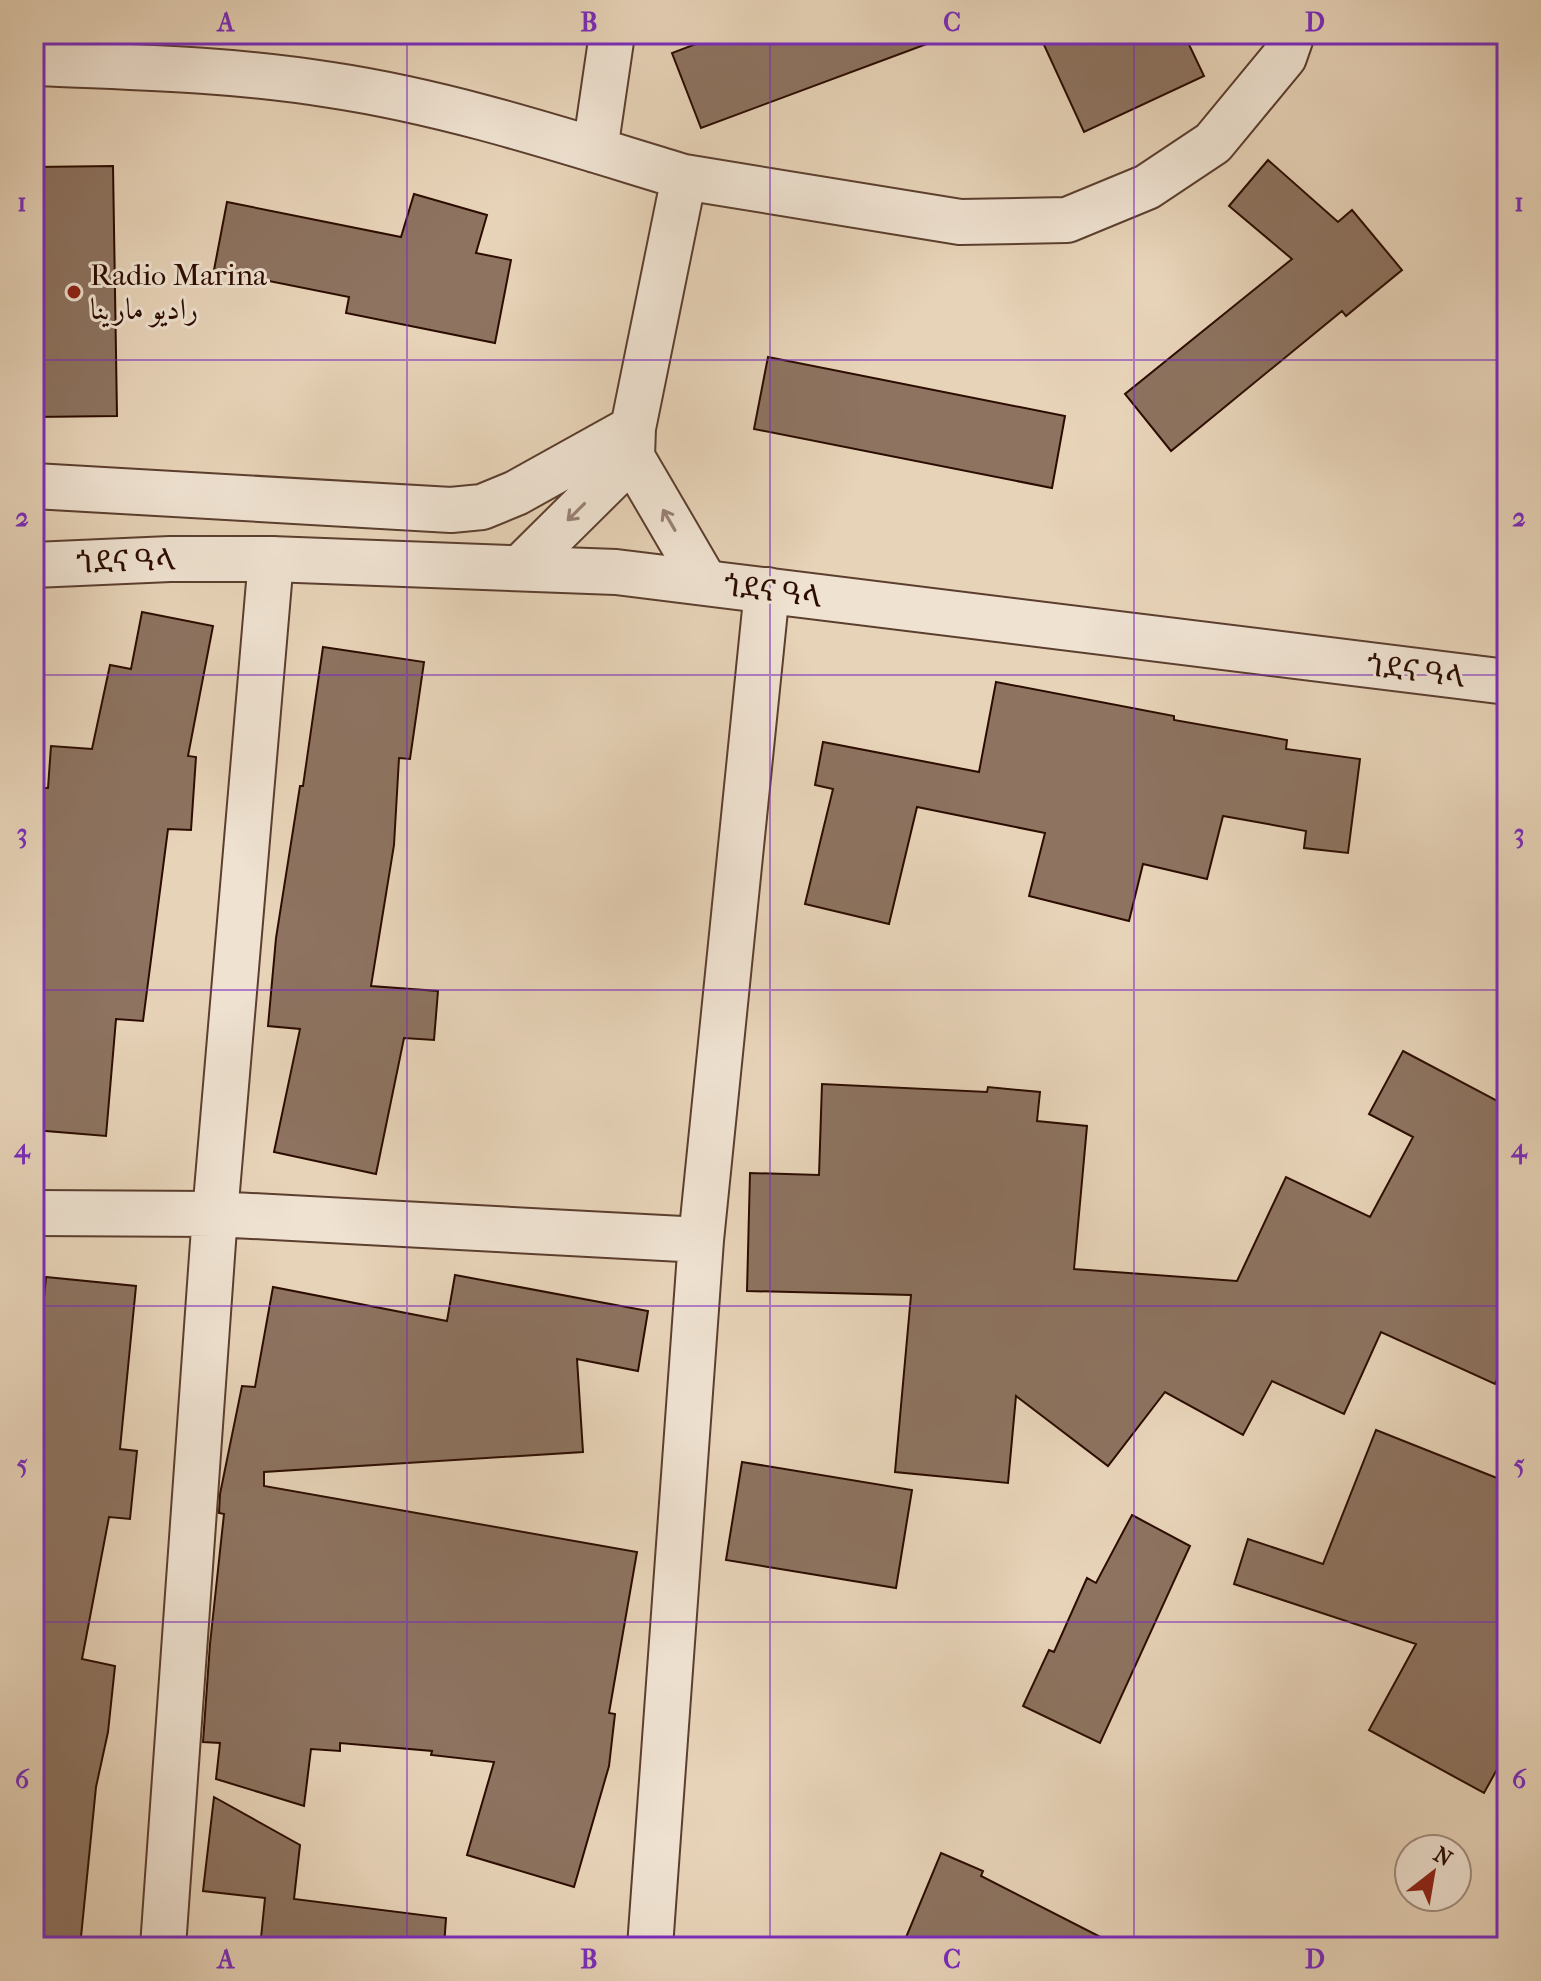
<svg xmlns="http://www.w3.org/2000/svg" width="1541" height="1981" font-family="'IM FELL French Canon',Amiri,'Noto Serif Ethiopic',serif">
<style>
.building{fill:#8d7360;stroke:#2c0c00;stroke-width:2}
.lines{fill:none;stroke-linecap:round;stroke-linejoin:round}
.minor-casing{stroke:#5b3e2e;stroke-width:48}
.tertiary-casing{stroke:#5b3e2e;stroke-width:48}
.minor{stroke:#efe2d1;stroke-width:44}
.tertiary{stroke:#efe2d1;stroke-width:44}
.oneway{stroke:#978273}
.grid{fill:none;stroke:#7b2cbf;stroke-width:2;stroke-opacity:0.55}
.poi-dot{fill:#8f2418;stroke:#efe2d1;stroke-width:3}
.labels{text-anchor:middle;stroke-width:6;stroke-linejoin:round;paint-order:stroke}
.poi-label{font-size:30px;fill:#2c0c00;stroke:#efe2d1;text-anchor:start}
.street-label{font-size:30px;fill:#2c0c00;stroke:#efe2d1}
.neatline{fill:none;stroke:#7b2cbf;stroke-width:3}
.grid-label{font-size:26px;text-anchor:middle;font-weight:bold;fill:#7b2cbf}
</style>
<rect width="100%" height="100%" fill="#e7d3b8"/>
<filter id="stains"><feTurbulence type="fractalNoise" baseFrequency=".0025" numOctaves="4"/><feColorMatrix values="0 0 0 0 .2 0 0 0 0 .09 0 0 0 0 .02 0 0 0 .5 -.17"/></filter>
<radialGradient id="worn" r=".72"><stop offset=".6" stop-color="#630" stop-opacity="0"/><stop offset="1" stop-color="#630" stop-opacity=".3"/></radialGradient>
<path class="building" d="M722,34H939L940,39L701,128L672,53Z
M1039,34H1184L1204,76L1084,132Z
M1268,160L1338,222L1352,210L1402,270L1346,316L1342,311L1171,451L1125,394L1292,259L1229,206Z
M113,166L117,416L34,417V167Z
M414,194L487,215L476,253L511,260L495,343L346,313L349,297L214,270L227,202L401,237Z
M768,357L1065,416L1052,488L754,429Z
M142,612L213,626L188,756L196,757L191,830L168,829L143,1021L116,1019L106,1136L34,1130L44,1013L34,1012V788H48L51,746L92,749L110,665L131,669Z
M323,647L424,662L410,759L399,758L394,845L371,986L438,991L434,1040L404,1038L376,1174L274,1152L300,1029L268,1026L276,938L300,786H303Z
M996,682L1174,716V720L1287,740L1286,749L1360,759L1348,853L1304,848L1306,831L1223,816L1207,879L1143,864L1129,921L1029,896L1045,833L917,807L889,924L805,904L833,789L815,785L823,742L979,772Z
M1403,1051L1507,1106V1357L1495,1384L1381,1332L1344,1414L1272,1381L1243,1435L1165,1392L1108,1466L1016,1396L1008,1483L895,1472L911,1295L747,1291L750,1173L819,1175L822,1084L987,1092L988,1087L1040,1092L1037,1121L1087,1126L1074,1269L1237,1281L1286,1177L1370,1217L1413,1137L1369,1114Z
M455,1275L648,1311L638,1371L577,1359L583,1452L264,1472V1486L637,1552L609,1713L615,1714L609,1766L574,1887L467,1855L494,1762L431,1755L432,1751L340,1743V1751L311,1749L304,1806L216,1779L220,1743L203,1742L210,1644L224,1514L219,1513L220,1494L242,1386L255,1387L273,1287L447,1321Z
M46,1277L136,1286L120,1449L137,1451L130,1519L109,1517L82,1659L115,1666L108,1732L96,1787L80,1947H34V1407Z
M1376,1430L1507,1482V1751L1484,1793L1369,1730L1416,1644L1234,1584L1248,1539L1323,1564Z
M742,1462L912,1490L896,1588L726,1560Z
M1132,1515L1190,1546L1100,1743L1023,1706L1049,1650L1054,1652L1087,1578L1096,1583Z
M214,1797L300,1845L294,1899L446,1918L444,1947H336L261,1938L265,1898L203,1891Z
M941,1853L983,1871L981,1876L1120,1947H902Z"/>
<g class="lines">
<defs>
<path id="minor" d="M34,63C133,67 233,69 331,85C451,103 568,142 684,177L633,428L632,457L705,582
M595,150L612,34
M684,177L960,222L1067,220L1147,187L1213,143L1284,57L1292,34
M34,486L451,510L482,507L516,493L633,428
M521,567L632,457
M34,1213L215,1214L701,1240
M163,1947L215,1214L271,559
M650,1947L701,1240L767,590"/>
<path id="tertiary" d="M34,565L170,559H271L616,572L1507,682"/>
</defs>
<use href="#minor" class="minor-casing"/>
<use href="#tertiary" class="tertiary-casing"/>
<use href="#minor" class="minor"/>
<use href="#tertiary" class="tertiary"/>
</g>
<defs><path id="oneway-shaft" d="M-6 0H5M1.5-3L5.5 0L1.5 3" fill="none" stroke-width="1.6" stroke-linecap="round" stroke-linejoin="round" transform="scale(2)"/></defs>
<g class="oneway">
<use href="#oneway-shaft" transform="translate(576 512) rotate(135)"/>
<use href="#oneway-shaft" transform="translate(669 520) rotate(-120)"/>
</g>
<path class="grid" d="M407,34V1947M770,34V1947M1134,34V1947M34,360H1507M34,675H1507M34,990H1507M34,1306H1507M34,1622H1507"/>
<circle class="poi-dot" cx="74" cy="292" r="8"/>
<g class="labels">
<g class="poi-label">
<text x="90" y="285">Radio Marina<tspan x="90" dy="34">راديو مارينا</tspan></text>
</g>
<g class="street-label">
<text transform="translate(126 561) rotate(-2)" y="10">ጎደና ዓላ</text>
<text transform="translate(773 591) rotate(7)" y="10">ጎደና ዓላ</text>
<text transform="translate(1416 671) rotate(7)" y="10">ጎደና ዓላ</text>
</g>
</g>
<rect width="1541" height="1981" fill="none" stroke="#e7d3b8" stroke-width="88"/>
<g transform="translate(1433 1873) rotate(31)"><circle r="38" fill="#efe2d1" stroke="#a18c7d" stroke-width="2"/>
<path d="M0-6L14 30L0 20L-14 30Z" fill="#8f2418"/>
<text y="-12" font-size="22" font-weight="bold" text-anchor="middle" fill="#2c0c00">N</text>
</g>
<rect x="44" y="44" width="1453" height="1893" class="neatline"/>
<g class="grid-label">
<text x="226" y="31">A</text>
<text x="589" y="31">B</text>
<text x="952" y="31">C</text>
<text x="1315" y="31">D</text>
<text x="22" y="211">1</text>
<text x="1519" y="211">1</text>
<text x="22" y="526">2</text>
<text x="1519" y="526">2</text>
<text x="22" y="842">3</text>
<text x="1519" y="842">3</text>
<text x="22" y="1157">4</text>
<text x="1519" y="1157">4</text>
<text x="22" y="1473">5</text>
<text x="1519" y="1473">5</text>
<text x="22" y="1788">6</text>
<text x="1519" y="1788">6</text>
<text x="226" y="1968">A</text>
<text x="589" y="1968">B</text>
<text x="952" y="1968">C</text>
<text x="1315" y="1968">D</text>
</g>
<rect width="100%" height="100%" filter="url(#stains)"/>
<rect width="100%" height="100%" fill="url(#worn)"/>
</svg>
